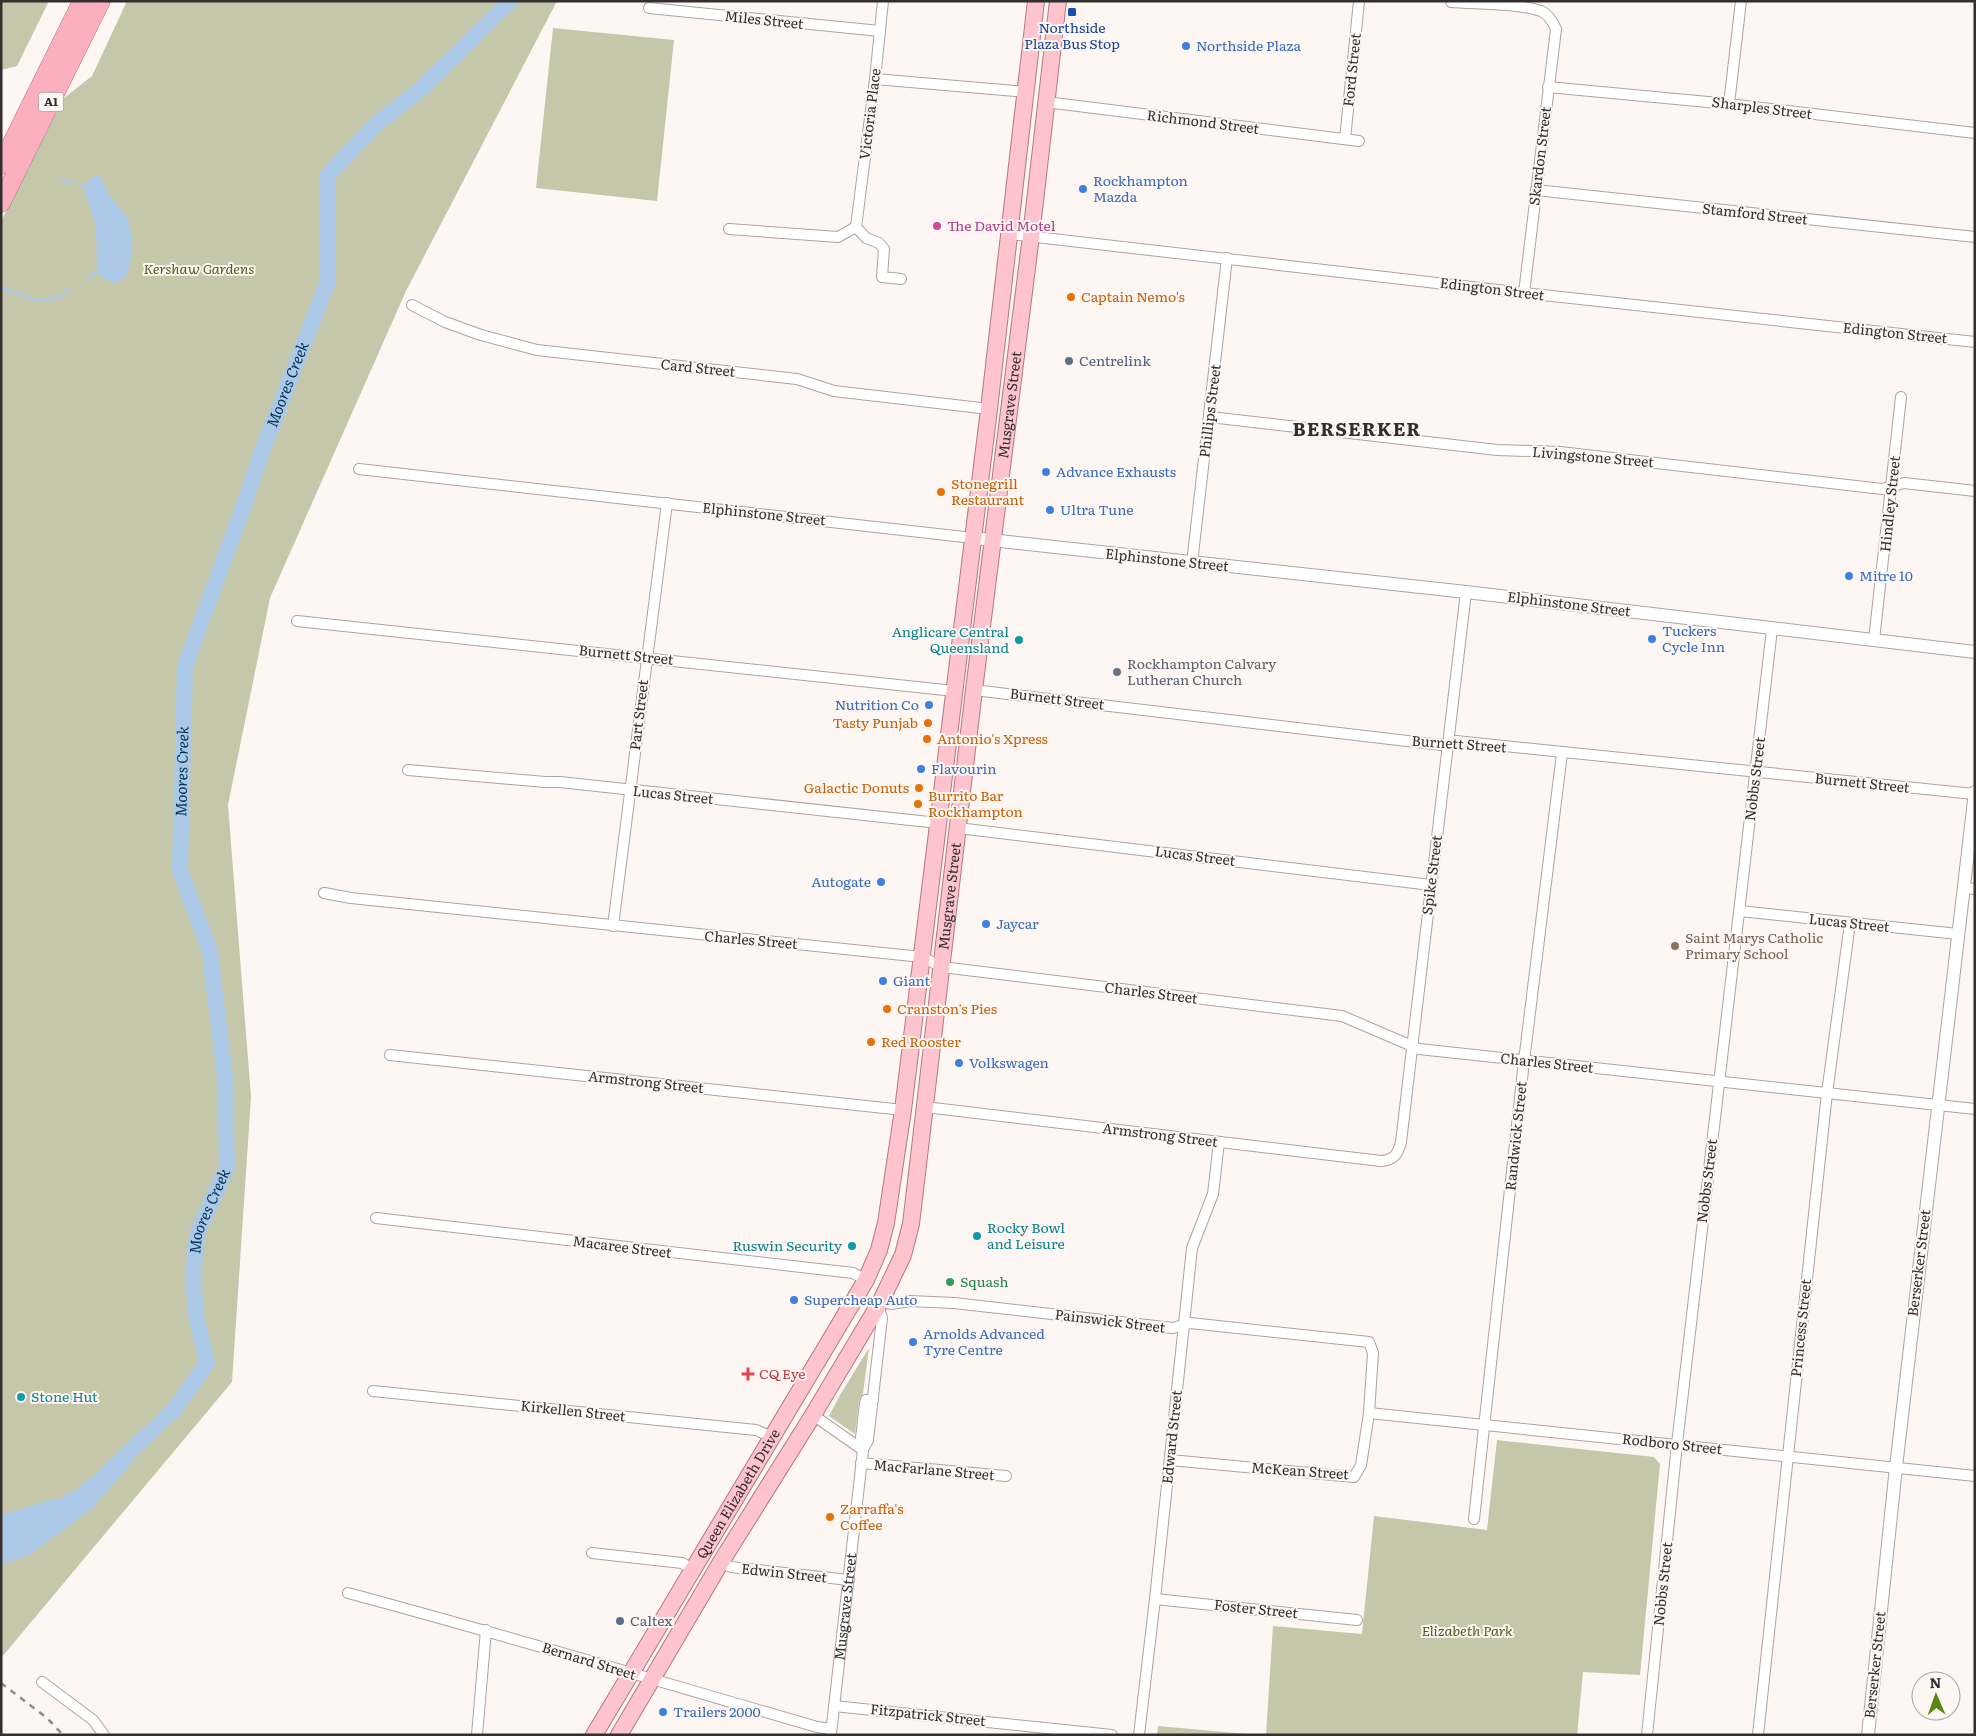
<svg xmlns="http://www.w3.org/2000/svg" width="1976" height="1736" font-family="Literata,serif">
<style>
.green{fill:#c4c7a9}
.water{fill:#abc9e7}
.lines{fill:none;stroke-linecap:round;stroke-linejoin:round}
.stream{stroke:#abc9e7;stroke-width:2.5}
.river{stroke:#abc9e7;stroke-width:16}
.minor-casing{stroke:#aba5a2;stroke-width:12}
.tertiary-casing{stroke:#aba5a2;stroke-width:14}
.primary-casing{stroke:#b57681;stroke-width:18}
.trunk-casing{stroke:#b57681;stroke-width:19}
.minor{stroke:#fff;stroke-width:10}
.tertiary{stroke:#fff;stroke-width:12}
.primary{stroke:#fdc4ce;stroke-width:16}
.trunk{stroke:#fcb0be;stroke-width:18}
.rail{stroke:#908b89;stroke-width:2.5;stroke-dasharray:6 6;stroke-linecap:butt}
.transit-dot{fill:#1a4fb4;stroke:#fdf6f3;stroke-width:2}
.shop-dot{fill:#3f7fe0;stroke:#fdf6f3;stroke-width:2}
.hotel-dot{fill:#d1479c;stroke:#fdf6f3;stroke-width:2}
.food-dot{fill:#e8710a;stroke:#fdf6f3;stroke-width:2}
.service-dot{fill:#5c6f8a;stroke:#fdf6f3;stroke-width:2}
.culture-dot{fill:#0f9aa8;stroke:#fdf6f3;stroke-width:2}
.worship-dot{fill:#6b7280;stroke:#fdf6f3;stroke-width:2}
.education-dot{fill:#8d6e63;stroke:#fdf6f3;stroke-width:2}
.leisure-dot{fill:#2e9e5b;stroke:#fdf6f3;stroke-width:2}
.health-dot{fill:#e0444e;stroke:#fdf6f3;stroke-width:2}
.labels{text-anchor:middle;stroke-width:4;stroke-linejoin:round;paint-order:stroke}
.shield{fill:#fdf6f3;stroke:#6f6b69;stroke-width:1}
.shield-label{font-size:12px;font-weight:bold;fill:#322f2e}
.street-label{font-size:14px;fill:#322f2e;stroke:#fdf6f3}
.transit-label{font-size:14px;fill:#164399;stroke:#fdf6f3}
.shop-label{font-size:14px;fill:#366cbe;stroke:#fdf6f3;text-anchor:start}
.hotel-label{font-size:14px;fill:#b23c85;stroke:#fdf6f3;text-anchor:start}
.park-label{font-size:14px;font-style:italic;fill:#56591a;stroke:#fdf6f3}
.food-label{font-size:14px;fill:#c56008;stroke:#fdf6f3;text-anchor:start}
.service-label{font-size:14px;fill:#4e5e75;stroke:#fdf6f3;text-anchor:start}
.culture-label{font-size:14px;fill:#0d838f;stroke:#fdf6f3;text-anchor:end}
.worship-label{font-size:14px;fill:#5b616d;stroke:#fdf6f3;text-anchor:start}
.education-label{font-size:14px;fill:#785e54;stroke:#fdf6f3;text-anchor:start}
.leisure-label{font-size:14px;fill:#27864d;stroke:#fdf6f3;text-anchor:start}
.health-label{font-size:14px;fill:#be3a42;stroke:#fdf6f3;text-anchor:start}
.water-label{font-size:15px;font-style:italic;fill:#023157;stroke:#fdf6f3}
.district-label{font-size:19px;font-weight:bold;letter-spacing:1px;fill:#322f2e;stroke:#fdf6f3}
</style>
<rect width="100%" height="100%" fill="#fdf6f3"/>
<path class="green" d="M1,1H49L17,66L1,70Z
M127,1H557L406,291L270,598L228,805L251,1097L232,1382L1,1658V221L64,98L92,76Z
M553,28L674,40L657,201L536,188Z
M869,1348L863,1394L859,1400L855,1434L829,1416L840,1395Z
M1497,1440L1654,1457L1660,1464L1640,1675L1583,1672L1577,1735H1266L1273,1626L1362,1634L1374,1516L1487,1530Z
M1158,1726L1257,1735H1157Z"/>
<path class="water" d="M97,175C105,180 106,190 111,198C116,205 124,211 128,220C133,231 133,267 125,277C123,280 118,281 115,283L106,280L97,272L96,227L85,191L86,184L91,178Z
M124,1451L131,1464L94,1506L73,1523L29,1555L7,1562L1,1566V1532L78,1488Z"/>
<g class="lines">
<path class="stream" d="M61,180L72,183
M81,185L86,186
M87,279L97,272
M1,287C28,298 44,310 70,289"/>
<g class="river">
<path id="s1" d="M110,1470L174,1410L207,1363L197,1320L193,1279L197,1234L227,1167L225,1078L210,952L180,870L185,666L240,516L261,454L328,281L327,176L374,126L422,88L510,1"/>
<path d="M1,1524L53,1507"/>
</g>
<defs>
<g id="minor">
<path d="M1451,2C1477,4 1517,3 1541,11C1549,14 1553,22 1556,29L1524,293"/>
<path d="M649,8L880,31"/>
<path d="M875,79L1026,92"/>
<path d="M1548,87L1729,104L1975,133"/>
<path d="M1046,102L1359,141"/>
<path d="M1729,104L1741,1"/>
<path d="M1345,139L1359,1"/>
<path d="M1536,190L1975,237"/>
<path d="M856,227L875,79L883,1"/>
<path d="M856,227L866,238L879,243L884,249L882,277L901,279"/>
<path d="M729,229L838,237L856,227"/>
<path d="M1010,234L1524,293L1975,342"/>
<path d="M412,305L445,322L481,335L537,350L797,379L834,391L989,409"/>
<path d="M1210,417L1497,450L1560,452L1882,489L1904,483L1975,491"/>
<path d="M359,469L973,538"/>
<path d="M1192,563L1227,258"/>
<path d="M297,621L954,691"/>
<path d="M1874,640L1901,397"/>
<path d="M974,690L1441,745L1456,741L1974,794"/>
<path d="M408,770L545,782H560L938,823"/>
<path d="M958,828L1431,885"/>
<path d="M1964,888L1975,889"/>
<path d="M324,893L351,898L922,957L942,967L1342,1016L1419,1049L1975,1109"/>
<path d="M1740,911L1958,934"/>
<path d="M613,926L667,503"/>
<path d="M390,1055L903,1110"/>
<path d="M925,1107L1381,1161C1394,1160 1398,1154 1401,1142L1466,592"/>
<path d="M376,1218L853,1273L866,1280"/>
<path d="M881,1301L891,1304L910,1301L954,1303L1173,1328L1190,1323L1369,1342L1373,1353L1369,1413L1361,1465L1354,1477L1170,1460"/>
<path d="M373,1391L756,1430L772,1437"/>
<path d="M1369,1413L1975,1476"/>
<path d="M813,1415L863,1450"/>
<path d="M863,1449L868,1440L882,1318L878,1305"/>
<path d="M861,1463L1006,1476"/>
<path d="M1474,1519L1524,1061L1562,753"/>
<path d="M592,1553L682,1563L693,1569"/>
<path d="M721,1562L731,1567L849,1580"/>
<path d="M348,1593C505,1635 661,1682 817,1727L831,1729"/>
<path d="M1155,1599L1357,1620"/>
<path d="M42,1682L93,1720L104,1735"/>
<path d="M834,1706L1112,1735"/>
<path id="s2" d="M831,1734L863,1450L861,1438L865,1403L866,1400H873"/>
<path d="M477,1735L486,1630"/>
<path d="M1139,1735L1155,1599L1192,1248L1213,1194L1219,1142"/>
<path d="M1647,1735L1677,1444L1772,629"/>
<path d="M1758,1735L1827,1093L1850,923"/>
</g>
<path id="tertiary" d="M973,538L1466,592L1975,652
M1868,1735L1896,1467L1975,792"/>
<g id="primary">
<path id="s3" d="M594,1735L866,1280L879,1250L886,1223L903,1110L989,409L1036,1"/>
<path id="s4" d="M619,1735L721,1562L813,1415L881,1301L903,1255L911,1224L974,690L1031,236L1058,1"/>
</g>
<path id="trunk" d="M1,165L82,1
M1,203L101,1"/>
</defs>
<use href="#minor" class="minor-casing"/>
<use href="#tertiary" class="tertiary-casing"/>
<use href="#primary" class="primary-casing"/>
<use href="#trunk" class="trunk-casing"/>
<use href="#minor" class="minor"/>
<use href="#tertiary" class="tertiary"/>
<use href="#primary" class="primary"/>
<use href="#trunk" class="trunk"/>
<path class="rail" d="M1,1683L47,1718L63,1735"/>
</g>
<rect class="transit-dot" x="1067" y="7" width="10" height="10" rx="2.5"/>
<g class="shop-dot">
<circle cx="1186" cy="46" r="5"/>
<circle cx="1083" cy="189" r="5"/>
<circle cx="1046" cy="472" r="5"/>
<circle cx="1050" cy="510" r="5"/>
<circle cx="1849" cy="576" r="5"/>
<circle cx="1652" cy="639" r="5"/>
<circle cx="929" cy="705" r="5"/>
<circle cx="921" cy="769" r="5"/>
<circle cx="881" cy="882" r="5"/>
<circle cx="986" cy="924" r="5"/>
<circle cx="883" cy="981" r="5"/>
<circle cx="959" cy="1063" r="5"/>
<circle cx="794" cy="1300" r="5"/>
<circle cx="913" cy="1342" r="5"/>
<circle cx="663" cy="1712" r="5"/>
</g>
<circle class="hotel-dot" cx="937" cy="226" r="5"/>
<g class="food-dot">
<circle cx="1071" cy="297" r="5"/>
<circle cx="941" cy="492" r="5"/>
<circle cx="928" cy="723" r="5"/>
<circle cx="927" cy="739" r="5"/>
<circle cx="919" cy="788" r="5"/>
<circle cx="918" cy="804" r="5"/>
<circle cx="887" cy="1009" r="5"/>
<circle cx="871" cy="1042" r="5"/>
<circle cx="830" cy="1517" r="5"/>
</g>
<g class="service-dot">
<circle cx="1069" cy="361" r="5"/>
<circle cx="620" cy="1621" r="5"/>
</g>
<g class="culture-dot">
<circle cx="1019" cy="640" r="5"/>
<circle cx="977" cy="1236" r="5"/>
<circle cx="852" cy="1246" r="5"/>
<circle cx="21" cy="1397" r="5"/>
</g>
<circle class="worship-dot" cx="1117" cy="672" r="5"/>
<circle class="education-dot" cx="1675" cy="946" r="5"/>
<circle class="leisure-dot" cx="950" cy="1282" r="5"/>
<path class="health-dot" d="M745.5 1366.5h5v5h5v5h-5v5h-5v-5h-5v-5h5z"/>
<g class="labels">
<rect class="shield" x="38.5" y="92.5" width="25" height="19" rx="4"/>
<g class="shield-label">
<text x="51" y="106">A1</text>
</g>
<g class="street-label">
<text transform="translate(764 20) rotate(6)" y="5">Miles Street</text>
<text transform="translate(1352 70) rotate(-84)" y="5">Ford Street</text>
<text transform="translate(1762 108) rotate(7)" y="5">Sharples Street</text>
<text transform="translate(870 114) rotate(-83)" y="5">Victoria Place</text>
<text transform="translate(1203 122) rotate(7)" y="5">Richmond Street</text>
<text transform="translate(1540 156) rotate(-83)" y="5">Skardon Street</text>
<text transform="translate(1755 214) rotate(6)" y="5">Stamford Street</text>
<text transform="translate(1492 289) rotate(7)" y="5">Edington Street</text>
<text transform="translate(1895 333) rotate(6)" y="5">Edington Street</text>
<text transform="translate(698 368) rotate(6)" y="5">Card Street</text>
<text dy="5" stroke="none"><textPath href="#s4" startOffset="1415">Musgrave Street</textPath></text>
<text transform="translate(1210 411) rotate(-83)" y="5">Phillips Street</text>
<text transform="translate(1593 457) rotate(5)" y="5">Livingstone Street</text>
<text transform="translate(1890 504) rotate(-84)" y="5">Hindley Street</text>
<text transform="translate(764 514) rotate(6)" y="5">Elphinstone Street</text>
<text transform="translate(1167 560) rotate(6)" y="5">Elphinstone Street</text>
<text transform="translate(1569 604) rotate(7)" y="5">Elphinstone Street</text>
<text transform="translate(626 655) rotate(6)" y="5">Burnett Street</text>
<text transform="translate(1057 699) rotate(7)" y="5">Burnett Street</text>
<text transform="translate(639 715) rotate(-83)" y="5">Part Street</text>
<text transform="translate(1459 744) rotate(4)" y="5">Burnett Street</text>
<text transform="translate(1755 779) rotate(-83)" y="5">Nobbs Street</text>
<text transform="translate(1862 783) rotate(6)" y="5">Burnett Street</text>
<text transform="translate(673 795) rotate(6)" y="5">Lucas Street</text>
<text transform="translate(1195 856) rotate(7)" y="5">Lucas Street</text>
<text transform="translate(1432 875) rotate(-83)" y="5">Spike Street</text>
<text dy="5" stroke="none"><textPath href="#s4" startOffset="920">Musgrave Street</textPath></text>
<text transform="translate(1849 923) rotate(6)" y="5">Lucas Street</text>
<text transform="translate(751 940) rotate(5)" y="5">Charles Street</text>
<text transform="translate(1151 993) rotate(7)" y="5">Charles Street</text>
<text transform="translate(1547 1063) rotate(6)" y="5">Charles Street</text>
<text transform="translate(646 1082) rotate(6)" y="5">Armstrong Street</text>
<text transform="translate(1160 1135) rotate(7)" y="5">Armstrong Street</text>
<text transform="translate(1516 1136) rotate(-84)" y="5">Randwick Street</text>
<text transform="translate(1707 1181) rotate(-83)" y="5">Nobbs Street</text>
<text transform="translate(622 1247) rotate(7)" y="5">Macaree Street</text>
<text transform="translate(1919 1263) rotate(-83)" y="5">Berserker Street</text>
<text transform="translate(1110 1321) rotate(7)" y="5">Painswick Street</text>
<text transform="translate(1801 1328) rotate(-84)" y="5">Princess Street</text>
<text transform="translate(573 1411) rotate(6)" y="5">Kirkellen Street</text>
<text transform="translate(1172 1437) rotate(-84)" y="5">Edward Street</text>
<text transform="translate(1672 1444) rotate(6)" y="5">Rodboro Street</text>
<text transform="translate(934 1470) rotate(5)" y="5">MacFarlane Street</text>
<text transform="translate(1300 1471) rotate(4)" y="5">McKean Street</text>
<text dy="5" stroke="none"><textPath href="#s3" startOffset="281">Queen Elizabeth Drive</textPath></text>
<text transform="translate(784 1573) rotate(6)" y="5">Edwin Street</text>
<text transform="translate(1663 1584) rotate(-84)" y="5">Nobbs Street</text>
<text dy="5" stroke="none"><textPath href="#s2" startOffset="128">Musgrave Street</textPath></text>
<text transform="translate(1256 1609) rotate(6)" y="5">Foster Street</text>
<text transform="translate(589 1661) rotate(17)" y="5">Bernard Street</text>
<text transform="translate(1875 1665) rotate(-84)" y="5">Berserker Street</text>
<text transform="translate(928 1715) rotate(6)" y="5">Fitzpatrick Street</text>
</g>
<g class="transit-label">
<text x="1072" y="33">Northside<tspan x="1072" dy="16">Plaza Bus Stop</tspan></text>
</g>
<g class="shop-label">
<text x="1196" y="51">Northside Plaza</text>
<text x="1093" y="186">Rockhampton<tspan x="1093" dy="16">Mazda</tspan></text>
<text x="1056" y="477">Advance Exhausts</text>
<text x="1060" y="515">Ultra Tune</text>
<text x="1859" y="581">Mitre 10</text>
<text x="1662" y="636">Tuckers<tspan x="1662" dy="16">Cycle Inn</tspan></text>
<text x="919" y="710" text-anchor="end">Nutrition Co</text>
<text x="931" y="774">Flavourin</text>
<text x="871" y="887" text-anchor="end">Autogate</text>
<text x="996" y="929">Jaycar</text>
<text x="893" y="986">Giant</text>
<text x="969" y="1068">Volkswagen</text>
<text x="804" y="1305">Supercheap Auto</text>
<text x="923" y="1339">Arnolds Advanced<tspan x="923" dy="16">Tyre Centre</tspan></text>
<text x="673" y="1717">Trailers 2000</text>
</g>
<g class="hotel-label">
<text x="947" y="231">The David Motel</text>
</g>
<g class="park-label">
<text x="199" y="274">Kershaw Gardens</text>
<text x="1467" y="1636">Elizabeth Park</text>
</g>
<g class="food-label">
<text x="1081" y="302">Captain Nemo's</text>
<text x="951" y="489">Stonegrill<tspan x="951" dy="16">Restaurant</tspan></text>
<text x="918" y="728" text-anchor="end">Tasty Punjab</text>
<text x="937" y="744">Antonio's Xpress</text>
<text x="909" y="793" text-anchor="end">Galactic Donuts</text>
<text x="928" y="801">Burrito Bar<tspan x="928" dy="16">Rockhampton</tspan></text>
<text x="897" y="1014">Cranston's Pies</text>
<text x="881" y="1047">Red Rooster</text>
<text x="840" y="1514">Zarraffa's<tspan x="840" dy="16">Coffee</tspan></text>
</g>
<g class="service-label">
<text x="1079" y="366">Centrelink</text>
<text x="630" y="1626">Caltex</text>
</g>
<g class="culture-label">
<text x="1009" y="637">Anglicare Central<tspan x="1009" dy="16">Queensland</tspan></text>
<text x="987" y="1233" text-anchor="start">Rocky Bowl<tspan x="987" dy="16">and Leisure</tspan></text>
<text x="842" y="1251">Ruswin Security</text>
<text x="31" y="1402" text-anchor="start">Stone Hut</text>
</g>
<g class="worship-label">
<text x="1127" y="669">Rockhampton Calvary<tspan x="1127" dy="16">Lutheran Church</tspan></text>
</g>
<g class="education-label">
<text x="1685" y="943">Saint Marys Catholic<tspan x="1685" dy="16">Primary School</tspan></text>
</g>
<g class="leisure-label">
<text x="960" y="1287">Squash</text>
</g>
<g class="health-label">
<text x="759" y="1379">CQ Eye</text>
</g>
<g class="water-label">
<text dy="5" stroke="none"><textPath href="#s1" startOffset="1156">Moores Creek</textPath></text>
<text dy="5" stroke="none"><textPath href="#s1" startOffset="751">Moores Creek</textPath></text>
<text dy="5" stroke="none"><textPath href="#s1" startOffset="301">Moores Creek</textPath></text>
</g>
<g class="district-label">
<text x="1357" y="436">BERSERKER</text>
</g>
</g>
<rect width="1976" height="1736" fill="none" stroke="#322f2e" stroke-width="5"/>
<g transform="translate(1936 1696) rotate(358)"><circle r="24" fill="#fdf6f3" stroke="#aca6a4"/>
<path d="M0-4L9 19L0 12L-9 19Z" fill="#5a8615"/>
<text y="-8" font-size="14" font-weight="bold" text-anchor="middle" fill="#322f2e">N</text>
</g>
</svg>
